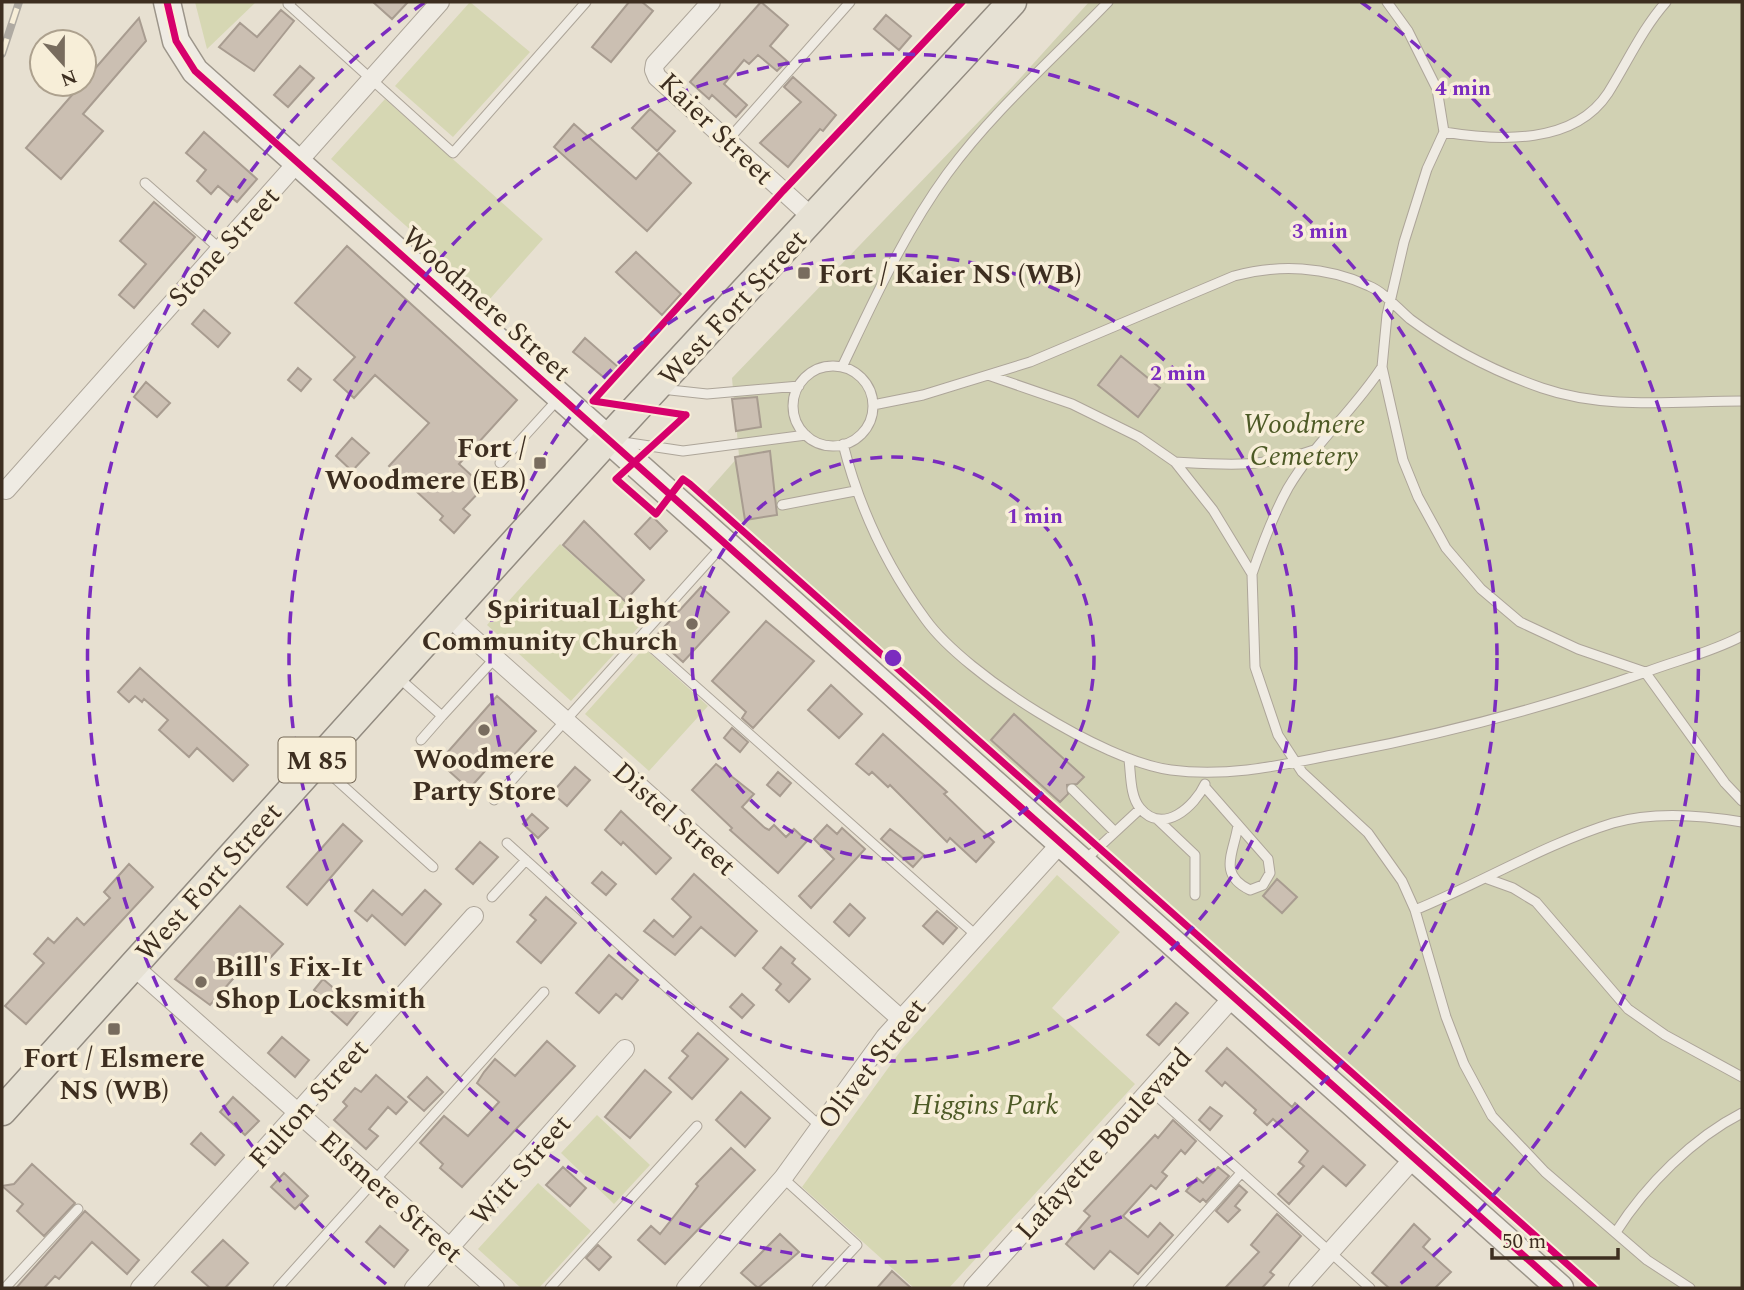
<svg xmlns="http://www.w3.org/2000/svg" width="1744" height="1290" font-family="Spectral,serif">
<style>
.green{fill:#d6d7b3}
.cemetery{fill:#d1d1b3}
.building{fill:#cbbfb2;stroke:#a89c90;stroke-width:2}
.lines{fill:none;stroke-linecap:round;stroke-linejoin:round}
.lane-casing{stroke:#ada599;stroke-width:11}
.street-casing{stroke:#ada599;stroke-width:20}
.secondary-casing{stroke:#9c958a;stroke-width:29}
.primary-casing{stroke:#928b80;stroke-width:31}
.lane{stroke:#efebe3;stroke-width:9}
.street{stroke:#efebe3;stroke-width:18}
.secondary{stroke:#efebe3;stroke-width:26}
.primary{stroke:#e6e1d4;stroke-width:28}
.rail-casing{stroke:#afaaa2;stroke-width:8}
.rail{stroke:#f7eed8;stroke-width:5;stroke-dasharray:16;stroke-linecap:butt}
.cycleway-casing{stroke:#f7eed8;stroke-width:11}
.cycleway{stroke:#d6006c;stroke-width:7}
.ring{fill:none;stroke:#7b2cbf;stroke-width:3.5;stroke-dasharray:12 9}
.poi-dot{fill:#786c5e;stroke:#f7eed8;stroke-width:2.5}
.labels{text-anchor:middle;stroke-width:7;stroke-linejoin:round;paint-order:stroke}
.shield{fill:#f7eed8;stroke:#756857;stroke-width:2}
.shield-label{font-size:26px;font-weight:bold;fill:#3d2e20}
.street-label{font-size:28px;fill:#3d2e20;stroke:#f7eed8}
.poi-label{font-size:28px;font-weight:bold;fill:#3d2e20;stroke:#f7eed8;text-anchor:start}
.park-label{font-size:28px;font-style:italic;fill:#4d5a26;stroke:#f7eed8}
.centre{fill:#7b2cbf;stroke:#f7eed8;stroke-width:3.5}
.ring-label{font-size:21px;text-anchor:middle;font-weight:bold;fill:#7b2cbf;stroke:#f7eed8;stroke-width:7;stroke-linejoin:round;paint-order:stroke}
</style>
<rect width="100%" height="100%" fill="#e7e0d1"/>
<path class="green" d="M195,2H256L207,49Z
M470,2L530,52L453,137L395,86Z
M385,99L543,239L489,300L331,159Z
M560,544L645,620L571,701L487,625Z
M644,648L708,706L649,771L585,714Z
M1057,875L1120,932L1052,1008L1135,1084L949,1288H914L802,1187L902,1049Z
M597,1115L650,1165L614,1204L561,1153Z
M538,1183L591,1231L539,1288H521L478,1249Z"/>
<path class="cemetery" d="M1089,2H1742V1288H1599L707,492L739,456L732,378L1013,86Z"/>
<path class="building" d="M373,2H408L392,19Z
M629,2H642L653,11L611,62L592,47Z
M761,2L788,25L770,46L787,61L777,71L758,55L749,64L744,60L724,84L747,105L736,117L712,95L709,99L690,82Z
M281,10L294,21L254,71L219,47L240,23L257,37Z
M886,15L911,36L899,50L874,29Z
M139,18L146,41L83,114L103,131L61,179L26,148Z
M300,66L314,78L288,107L274,95Z
M793,77L836,115L823,131L820,129L788,167L760,143L801,102L784,87Z
M650,109L675,131L657,151L632,128Z
M574,124L636,179L659,153L691,183L647,231L554,147Z
M204,132L257,179L237,202L218,186L211,194L197,181L206,170L186,153Z
M154,202L195,237L134,308L119,295L146,264L120,241Z
M347,246L517,400L459,464L484,487L463,509L470,515L454,533L440,520L443,516L389,466L429,423L375,375L354,398L334,380L355,357L295,303Z
M636,252L681,294L662,315L616,272Z
M204,310L230,333L218,347L192,324Z
M585,338L618,367L607,380L573,352Z
M1121,356L1160,388L1138,417L1098,385Z
M298,368L311,379L301,391L288,380Z
M146,382L170,403L157,417L134,397Z
M757,397L761,427L736,431L732,399Z
M352,438L369,453L352,471L336,456Z
M770,451L777,515L745,520L735,457Z
M652,516L667,531L650,549L635,534Z
M584,521L644,580L625,601L563,545Z
M701,587L729,612L683,662L655,637Z
M766,621L814,661L753,728L742,718L746,712L712,681Z
M140,668L248,765L233,781L197,748L189,757L159,730L168,720L144,699L142,702L135,696L129,702L118,692Z
M831,685L862,714L839,738L808,710Z
M497,696L536,731L502,768L494,761L469,789L439,762Z
M1014,714L1084,777L1077,784L1067,785L1068,794L1060,802L991,740Z
M732,728L748,742L740,752L724,738Z
M883,734L947,792L944,794L994,842L976,862L950,838L947,842L890,785L888,787L872,772L869,775L856,764Z
M716,764L754,794L742,807L765,828L769,830L774,825L786,837L794,829L807,841L778,873L730,830L732,828L692,790Z
M575,767L590,780L567,806L552,793Z
M778,772L791,783L780,796L767,785Z
M621,811L671,858L656,874L623,842L621,845L605,830Z
M532,814L548,828L538,838L523,824Z
M343,824L362,841L307,905L287,887Z
M827,825L837,834L842,828L865,849L811,908L799,896L834,859L814,839Z
M890,829L924,855L913,867L881,839Z
M480,842L498,857L473,884L456,869Z
M129,864L153,887L26,1024L5,1006L44,963L34,954L48,938L54,943L77,918L84,925L110,898L104,892Z
M602,872L616,884L606,895L592,883Z
M694,874L757,931L735,956L701,927L675,955L644,931L654,920L673,937L691,917L672,899Z
M1277,879L1297,897L1282,913L1263,896Z
M373,890L402,915L425,890L441,904L405,945L372,915L367,921L355,911Z
M546,897L576,923L541,963L517,942L536,920L530,915Z
M850,904L865,918L849,936L834,922Z
M240,906L283,944L270,958L267,955L246,978L239,972L210,1005L175,979Z
M937,911L957,928L943,944L923,926Z
M781,947L795,959L792,963L810,979L789,1002L776,990L781,984L763,968Z
M609,955L638,980L622,999L616,994L599,1013L576,993Z
M323,979L359,1010L347,1025L324,1005L327,1002L314,990Z
M742,994L754,1005L742,1018L730,1007Z
M1176,1003L1188,1013L1159,1045L1147,1035Z
M698,1033L728,1059L692,1099L669,1078L688,1056L682,1051Z
M282,1037L309,1060L295,1077L268,1053Z
M547,1041L575,1066L462,1187L440,1168L443,1164L420,1143L444,1116L468,1136L499,1102L477,1083L484,1072L495,1059L515,1076Z
M1227,1048L1292,1107L1295,1103L1365,1165L1346,1186L1323,1166L1289,1204L1278,1194L1304,1166L1299,1162L1308,1151L1273,1119L1267,1125L1254,1113L1256,1110L1225,1082L1222,1086L1206,1071Z
M645,1070L671,1092L630,1138L605,1117Z
M376,1075L407,1102L396,1114L388,1107L369,1129L378,1136L366,1149L334,1120L347,1106L343,1102L355,1088L361,1092Z
M427,1077L443,1092L424,1111L408,1097Z
M741,1092L770,1118L745,1147L716,1120Z
M233,1097L259,1121L245,1135L220,1112Z
M1210,1107L1222,1116L1210,1130L1199,1120Z
M1173,1120L1196,1141L1185,1154L1181,1150L1162,1172L1167,1176L1156,1189L1151,1185L1123,1216L1148,1237L1160,1223L1173,1235L1138,1274L1110,1251L1094,1269L1066,1244L1090,1216L1084,1211L1155,1135L1158,1138Z
M201,1133L224,1155L215,1165L191,1144Z
M731,1148L755,1170L665,1264L638,1240L651,1226L660,1234L698,1186L696,1184Z
M32,1164L75,1203L44,1236L17,1211L23,1204L2,1186L14,1184Z
M563,1167L586,1188L570,1206L546,1185Z
M1218,1167L1229,1176L1206,1202L1203,1199L1200,1202L1186,1191L1197,1178L1203,1183Z
M284,1173L308,1196L295,1209L271,1187Z
M1239,1185L1247,1192L1235,1206L1240,1210L1228,1222L1216,1211Z
M85,1211L139,1260L127,1274L92,1242L59,1279L55,1276L44,1288H16Z
M1277,1214L1301,1236L1270,1272L1274,1275L1262,1288H1225L1259,1252L1251,1245Z
M1414,1224L1430,1239L1423,1247L1451,1272L1435,1288H1389L1372,1273Z
M380,1226L408,1250L394,1267L366,1242Z
M780,1234L799,1252L758,1288L741,1273Z
M223,1240L248,1263L225,1288H210L192,1272Z
M598,1245L611,1257L599,1270L586,1258Z
M892,1271L911,1288H877Z"/>
<g class="lines">
<defs>
<path id="lane" d="M291,2L288,4L453,153L586,2
M1387,2L1408,31L1437,89L1444,132L1427,169L1404,242L1387,315L1382,367L1403,460L1418,497L1446,548L1481,589L1520,622L1578,649L1645,672L1725,783L1742,801
M1444,132C1499,141 1574,145 1608,93C1627,63 1642,29 1666,2
M727,141L850,2
M145,183L220,249
M793 406a40 40 0 1 1 80 0a40 40 0 1 1-80 0Z
M842,367C873,302 904,233 947,174C993,111 1054,58 1108,2
M988,375L1072,404L1139,437L1175,462L1213,510L1252,574L1255,667L1278,735L1302,772L1368,833L1402,881L1415,910L1446,1017L1464,1064L1492,1116L1545,1172L1647,1260L1690,1288
M661,389L707,394L799,386
M873,405L923,395L1030,362L1234,276C1278,264 1326,266 1369,286C1384,292 1397,308 1410,319C1449,348 1496,372 1542,388C1606,410 1675,401 1742,401
M623,442L683,451L806,435
M843,444C859,507 887,567 926,620C966,675 1103,761 1171,770C1230,778 1286,764 1343,753C1449,733 1544,708 1646,672C1678,660 1712,652 1742,636
M1175,462C1229,465 1261,468 1314,450
M500,463L559,398
M782,505L855,491
M1252,574C1262,545 1273,515 1288,488C1314,444 1354,410 1382,367
M640,637L977,936
M399,678L442,716L421,740
M442,716L495,658
M1129,760C1131,775 1130,796 1140,808C1163,836 1195,806 1205,784
M320,765L433,867
M1204,786L1268,859L1270,873L1263,885L1250,890C1217,874 1234,853 1238,825
M1072,789L1115,832
M494,800L723,545
M1157,819L1195,855V895
M507,843L821,1127
M1085,860L1140,809
M1488,879L1513,888L1536,902L1628,1009L1665,1035L1742,1077
M492,897L526,860
M1415,910C1481,883 1545,844 1613,823C1654,811 1701,815 1742,822
M1150,1090L1370,1288
M783,1178L857,1245L817,1288
M1616,1232C1646,1185 1693,1138 1742,1113
M5,1288L78,1209
M278,1288L544,992
M550,1288L697,1126
M1138,1288L1241,1173"/>
<path id="street" d="M711,2L655,64L654,70L657,77L814,219
M6,490L440,2
M448,616L902,1020
M132,965L495,1288
M140,1288L474,916
M414,1288L625,1049
M686,1288L783,1178L885,1037L1061,843
M973,1288L1233,997
M1298,1288L1413,1159"/>
<path id="secondary" d="M167,2L176,41L195,71L1560,1288"/>
<path id="primary" d="M2,1111L608,439L1012,2"/>
</defs>
<use href="#lane" class="lane-casing"/>
<use href="#street" class="street-casing"/>
<use href="#secondary" class="secondary-casing"/>
<use href="#primary" class="primary-casing"/>
<use href="#lane" class="lane"/>
<use href="#street" class="street"/>
<use href="#secondary" class="secondary"/>
<use href="#primary" class="primary"/>
<defs>
<path id="rail" d="M2,54L19,2"/>
</defs>
<use href="#rail" class="rail-casing"/>
<use href="#rail" class="rail"/>
<defs>
<path id="cycleway" d="M167,2L176,41L195,71L1560,1288
M686,415L616,479L656,514L683,479L690,484L1594,1288
M686,415L593,401L783,191L962,2"/>
</defs>
<use href="#cycleway" class="cycleway-casing"/>
<use href="#cycleway" class="cycleway"/>
</g>
<g class="ring">
<circle cx="893" cy="658" r="201"/>
<circle cx="893" cy="658" r="403"/>
<circle cx="893" cy="658" r="604"/>
<path d="M386 1284A806 806 0 0 1 425 2M1361 2A806 806 0 0 1 1400 1284"/>
</g>
<g class="poi-dot">
<rect x="797" y="266" width="14" height="14" rx="3.5"/>
<rect x="533" y="456" width="14" height="14" rx="3.5"/>
<circle cx="692" cy="624" r="7"/>
<circle cx="484" cy="730" r="7"/>
<circle cx="201" cy="982" r="7"/>
<rect x="107" y="1022" width="14" height="14" rx="3.5"/>
</g>
<g class="labels">
<rect class="shield" x="278.5" y="737.5" width="77" height="45" rx="5"/>
<g class="shield-label">
<text x="317" y="769">M 85</text>
</g>
<g class="street-label">
<text transform="translate(717 128) rotate(44)" y="10">Kaier Street</text>
<text transform="translate(223 246) rotate(-48)" y="10">Stone Street</text>
<text transform="translate(487 303) rotate(42)" y="10">Woodmere Street</text>
<text transform="translate(732 307) rotate(-47)" y="10">West Fort Street</text>
<text transform="translate(675 818) rotate(42)" y="10">Distel Street</text>
<text transform="translate(208 881) rotate(-48)" y="10">West Fort Street</text>
<text transform="translate(871 1063) rotate(-52)" y="10">Olivet Street</text>
<text transform="translate(308 1103) rotate(-48)" y="10">Fulton Street</text>
<text transform="translate(1103 1143) rotate(-48)" y="10">Lafayette Boulevard</text>
<text transform="translate(520 1169) rotate(-49)" y="10">Witt Street</text>
<text transform="translate(392 1196) rotate(42)" y="10">Elsmere Street</text>
</g>
<g class="poi-label">
<text x="818" y="283">Fort / Kaier NS (WB)</text>
<text x="526" y="457" text-anchor="end">Fort /<tspan x="526" dy="32">Woodmere (EB)</tspan></text>
<text x="678" y="618" text-anchor="end">Spiritual Light<tspan x="678" dy="32">Community Church</tspan></text>
<text x="484" y="768" text-anchor="middle">Woodmere<tspan x="484" dy="32">Party Store</tspan></text>
<text x="215" y="976">Bill's Fix-It<tspan x="215" dy="32">Shop Locksmith</tspan></text>
<text x="114" y="1067" text-anchor="middle">Fort / Elsmere<tspan x="114" dy="32">NS (WB)</tspan></text>
</g>
<g class="park-label">
<text x="1304" y="433">Woodmere<tspan x="1304" dy="32">Cemetery</tspan></text>
<text x="985" y="1114">Higgins Park</text>
</g>
</g>
<circle cx="893" cy="658" r="10" class="centre"/>
<g class="ring-label">
<text x="1463" y="95">4 min</text>
<text x="1320" y="238">3 min</text>
<text x="1178" y="380">2 min</text>
<text x="1035" y="523">1 min</text>
</g>
<rect width="1744" height="1290" fill="none" stroke="#3d2e20" stroke-width="7"/>
<g transform="translate(63 63) rotate(159)"><circle r="33" fill="#f7eed8" stroke="#ada18e" stroke-width="2"/>
<path d="M0-5L12 26L0 18L-12 26Z" fill="#786c5e"/>
<text y="-10" font-size="19" font-weight="bold" text-anchor="middle" fill="#3d2e20">N</text>
</g>
<path d="M1492 1248v10h126v-10" fill="none" stroke="#3d2e20" stroke-width="3.5"/>
<text x="1502" y="1248" font-size="21" fill="#3d2e20" stroke="#f7eed8" stroke-width="5" paint-order="stroke">50 m</text>
</svg>
